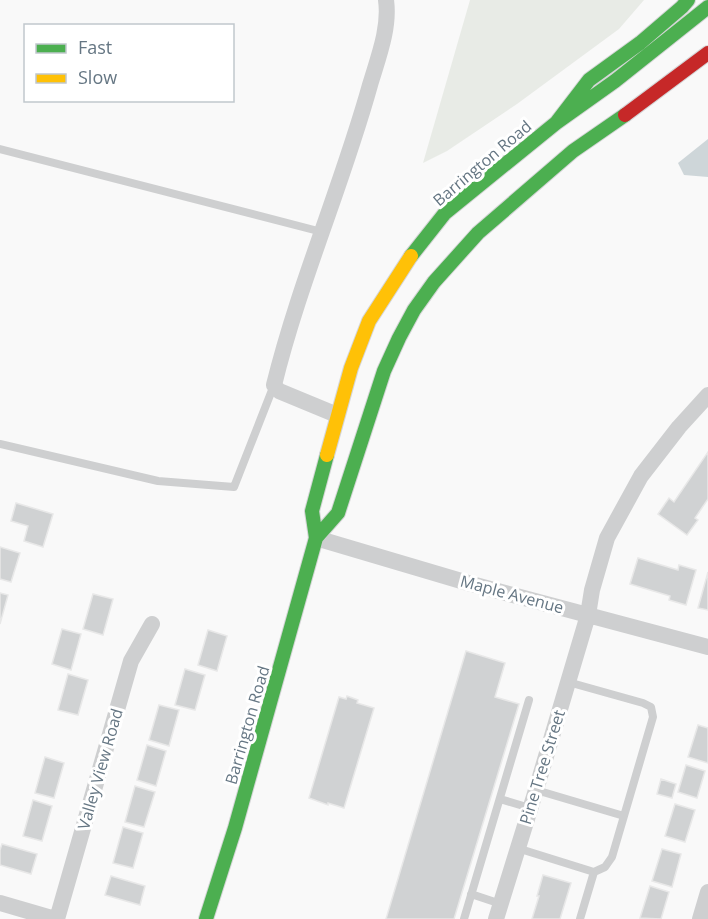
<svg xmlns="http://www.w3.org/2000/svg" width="708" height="919" font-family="'Open Sans',sans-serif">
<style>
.green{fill:#e8ebe6}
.water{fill:#ced6d9}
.building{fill:#d0d2d3;stroke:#e8e8e8;stroke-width:1.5}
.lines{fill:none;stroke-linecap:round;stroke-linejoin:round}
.fast-casing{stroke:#d5d6d7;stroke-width:16}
.slow-casing{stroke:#d5d6d7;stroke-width:16}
.jam-casing{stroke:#d5d6d7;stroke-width:16}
.lane{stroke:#cecfd0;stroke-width:8}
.street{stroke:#cecfd0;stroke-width:16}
.fast{stroke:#4caf50;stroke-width:14}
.slow{stroke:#ffc107;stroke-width:14}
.jam{stroke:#c62828;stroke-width:14}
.labels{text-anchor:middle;stroke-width:6;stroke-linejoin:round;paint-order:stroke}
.street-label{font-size:16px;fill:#657683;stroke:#fff}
</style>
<rect width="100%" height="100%" fill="#f9f9f9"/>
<path class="green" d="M470,0H644L619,29L517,104L447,151L423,163Z"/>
<path class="water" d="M708,139V177L684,175L678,163Z"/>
<path class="building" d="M708,452V499L695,518L698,520L687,535L658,514L669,498L674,502Z
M16,503L53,514L43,547L24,541L28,526L11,521Z
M0,547L20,553L11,582L0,579Z
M638,558L678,570L679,565L696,570L686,605L669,600L670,596L630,584Z
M708,572V610L698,608Z
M0,593L8,595L0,624Z
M93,594L113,599L103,635L83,629Z
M62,629L81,634L71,670L52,664Z
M208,630L227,636L217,671L198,665Z
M466,651L505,663L495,697L519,704L454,919H386Z
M185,669L205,675L195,710L175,705Z
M68,674L88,680L78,715L58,710Z
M347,696L358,700L357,703L374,708L344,808L328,803V805L309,798L339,697L346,699Z
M159,705L179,710L169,746L149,740Z
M698,725L708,728V763L688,757Z
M147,745L166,751L156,786L137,780Z
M45,757L64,763L54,798L35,793Z
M686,765L705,771L697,798L678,792Z
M661,779L676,784L672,798L657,794Z
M135,786L155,792L144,827L125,822Z
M33,800L52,806L42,841L23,836Z
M675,804L695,810L685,842L665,836Z
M123,827L143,833L133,868L113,863Z
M2,844L37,854L31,874L0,865V850Z
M662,849L681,854L672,887L652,881Z
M543,875L571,883L560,919H532L539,896H537Z
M111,876L145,886L140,905L105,895Z
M650,886L669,892L661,919L640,918Z"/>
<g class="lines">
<defs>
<path id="fast" d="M556,123L589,80L640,43L682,7L688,0
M411,256L445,213L556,123L615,81L708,7
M316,538L338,513L384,371L399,338L414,310L434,282L478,233L573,151L625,115
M206,919L235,828L316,538L312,511L327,455"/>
<path id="slow" d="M327,455L351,368L369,321L411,256"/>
<path id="jam" d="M625,115L708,53"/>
</defs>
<use href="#fast" class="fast-casing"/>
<use href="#slow" class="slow-casing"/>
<use href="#jam" class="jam-casing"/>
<path class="lane" d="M0,149L322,232
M0,444L158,481L234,487L274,385
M536,790L624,816
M500,799L530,808
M517,848L594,872L605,867L612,857L653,717L651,707L643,703L568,682
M471,894L501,904
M464,919L529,700
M580,919L594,872"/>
<path class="street" d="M337,415L279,391L274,385C299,283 342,186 370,85C378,58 390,28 386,0
M316,538L468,583L708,647
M0,903L55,919
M57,919L131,661L152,624
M496,919L536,790L588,615L592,590L607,538L641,476L679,427L708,395
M700,919L708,892"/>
<use href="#fast" class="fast"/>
<use href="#slow" class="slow"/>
<use href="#jam" class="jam"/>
</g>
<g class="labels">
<g class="street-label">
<text transform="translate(482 163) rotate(-40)" y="6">Barrington Road</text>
<text transform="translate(512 594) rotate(15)" y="6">Maple Avenue</text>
<text transform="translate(247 725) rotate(-74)" y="6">Barrington Road</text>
<text transform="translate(542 767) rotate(-73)" y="6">Pine Tree Street</text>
<text transform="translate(100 769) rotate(-74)" y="6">Valley View Road</text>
</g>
</g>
<rect x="24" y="24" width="210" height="78" fill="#ffffff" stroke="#c1c8cd" stroke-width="1.5"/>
<rect x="36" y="44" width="30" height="9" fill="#4caf50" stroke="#c1c8cd" stroke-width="1.5"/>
<text x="78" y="54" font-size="18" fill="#657683">Fast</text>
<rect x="36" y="74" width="30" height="9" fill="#ffc107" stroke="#c1c8cd" stroke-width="1.5"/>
<text x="78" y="84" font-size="18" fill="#657683">Slow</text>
</svg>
